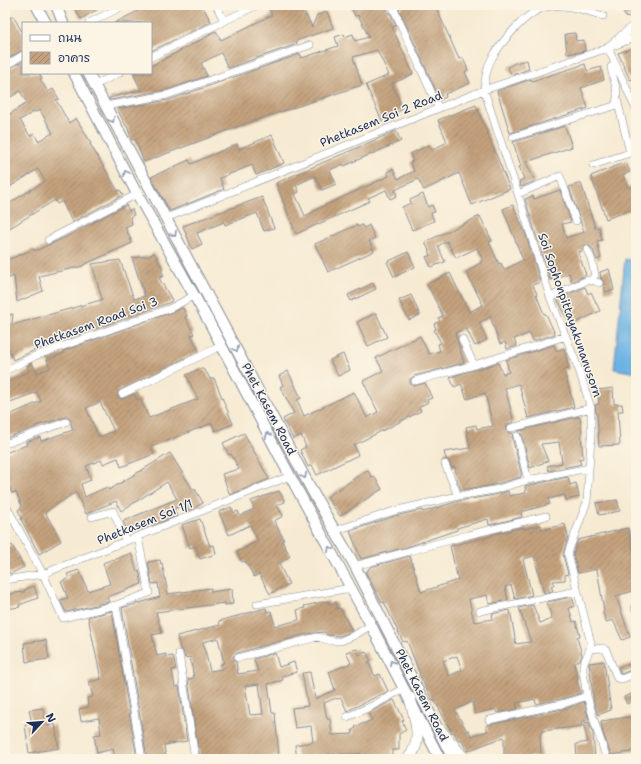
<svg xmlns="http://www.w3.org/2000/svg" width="641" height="764" font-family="'Shantell Sans','Playpen Sans Thai',sans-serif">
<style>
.water{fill:#6cb2e3;stroke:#4470a0}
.building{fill:url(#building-hatch);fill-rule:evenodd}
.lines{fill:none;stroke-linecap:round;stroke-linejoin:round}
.minor-casing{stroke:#888c98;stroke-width:8}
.tertiary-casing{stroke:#888c98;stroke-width:10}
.secondary-casing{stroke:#888c98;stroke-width:12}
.primary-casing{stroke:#888c98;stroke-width:12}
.minor{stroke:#fff;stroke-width:7}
.tertiary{stroke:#fff;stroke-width:9}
.secondary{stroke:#fff;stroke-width:10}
.primary{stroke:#fff;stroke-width:11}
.oneway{stroke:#8d97ae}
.labels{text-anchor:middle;stroke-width:3;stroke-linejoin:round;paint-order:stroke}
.street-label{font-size:12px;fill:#1b2f5e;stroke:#fcf5e5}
</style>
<defs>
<pattern id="building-hatch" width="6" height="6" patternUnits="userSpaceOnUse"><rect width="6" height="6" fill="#c4a27d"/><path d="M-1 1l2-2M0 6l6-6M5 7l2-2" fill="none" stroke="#9e846a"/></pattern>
</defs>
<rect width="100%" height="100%" fill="#fcf5e5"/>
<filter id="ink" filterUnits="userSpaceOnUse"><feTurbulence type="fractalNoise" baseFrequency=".025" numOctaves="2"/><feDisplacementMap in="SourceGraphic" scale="8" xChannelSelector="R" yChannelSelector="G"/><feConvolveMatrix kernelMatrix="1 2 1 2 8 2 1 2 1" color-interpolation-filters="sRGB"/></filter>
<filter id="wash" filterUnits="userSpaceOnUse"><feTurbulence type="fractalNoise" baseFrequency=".012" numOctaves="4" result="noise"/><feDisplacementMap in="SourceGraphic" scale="16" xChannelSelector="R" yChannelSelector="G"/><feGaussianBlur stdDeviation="0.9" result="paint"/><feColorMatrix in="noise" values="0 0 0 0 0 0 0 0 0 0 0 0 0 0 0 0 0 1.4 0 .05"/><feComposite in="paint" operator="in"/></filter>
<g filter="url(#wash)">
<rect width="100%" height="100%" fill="#f6ead2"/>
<path class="water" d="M625,259L636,261V373L614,369Z"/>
<g id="blocks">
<path class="building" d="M72,5H104L81,19Z
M150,5H202L211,22L151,51V23H114Z
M267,5H301L312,27L317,15L327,12L333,28L296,41L297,44L228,68L221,53L201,63L207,76L166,90L110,100L109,98L141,90L133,73H151V66L210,35L209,34L216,31L221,40L272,15Z
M350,5H385L389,14L390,13L396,25L392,27L413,74L392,84L403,109L382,121L366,85L389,75L377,50L353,57L362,85L250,122L144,162L135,139L132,140L127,126H126L117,109L169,100L300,54L302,58L338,46L335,37L344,34L345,37L353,34L355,41L369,37L358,15L355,16Z
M409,5H435L459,59L463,58L468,70L465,72L470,83L445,94L446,97L440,100L399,9Z
M620,5H636V13L626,18Z
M13,16L23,33V50L5,60V21Z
M575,33L576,41L584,40L585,51L567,54L565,34Z
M636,47V78L630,80L618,53Z
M527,60L529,69L512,75L508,69L509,68L508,67L515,63Z
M23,61V73H39L42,78L40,79L48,92L53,89L59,99L56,100L69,123L76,118L91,143L90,144L118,191L120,190L123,195L72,222L62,201L57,204L55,200L5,231V206L45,181L38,169L5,190V135L9,132L5,126V117L27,103L20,91L5,101V71ZM40,110L53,133L38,141L34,133L30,136L20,120L35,111L36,112Z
M585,64L587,71L601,67L604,80L581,88L588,108L510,133L497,91L531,79L532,81Z
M476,105L510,189L472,205L459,173L424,190L418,179L395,190L397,196L390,199L386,190L368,198L370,201L296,234L276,183L396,131L401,141L344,166L343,164L330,170L336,184L322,190L315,176L296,185L299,192L295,194L305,216L317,210V209L389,176L387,172L393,169L398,179L414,171L410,162L413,161L410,154L429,145L432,150L447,142L438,120Z
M565,126L572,147L526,162L535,181L521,187L519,181L524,179L519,167L521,166L513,142Z
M272,135L284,163L256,175L252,165L220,178L224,189L170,211L151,177L189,160L191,164L237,144L239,149Z
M626,162L630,172L623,175L628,188L636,185V208L606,219L591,176Z
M581,183L595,228L599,227L602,240L597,241L601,258L597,260L592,248L589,246L585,245L583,248L582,251L578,252L586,275L572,282L569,273L550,280L525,199L533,196L534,199L560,190L571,222L562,224L566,238L584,232L569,187Z
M423,194L428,207L432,205L435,212L431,213L434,221L412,230L402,207L411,203L410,200Z
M262,197L274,228L264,231L257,213L225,225L224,222L197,233L202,244L192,249L183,226Z
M126,205L129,211L132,209L134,215L130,217L132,224L125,227L132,243L83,265V266L39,276L43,291L17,302L14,276L5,280V261L34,249L35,251L62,239Z
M513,205L526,235L540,282L533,285L537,294H536L544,314H546L555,334L533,341L530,333L514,339L517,346L507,349L505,342L500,344L490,317L479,323L487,340L475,346L466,328L455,333L464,363L414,376L410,379V383L413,386L425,383L432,398L427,400L428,402L419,407L421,411L354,445L358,455L317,475L312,465L308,467L300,450L306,447L301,435L293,439L283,419L294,413L280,387L283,385L279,376L288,371L301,398L297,400L304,416L354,392L367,418L378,412L363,381L383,371L376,358L420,336L429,354L440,351L438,344L441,343L434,330L436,329L434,324L440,321L438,318L443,316L427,284L450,273L469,312L483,305L466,272L475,267V266L481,263V261L483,260L477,248L456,258L447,241L438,246L445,262L431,267L426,257L431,255L425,242L480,216L492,241L489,242L499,264L501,263L504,270L523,260L503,209Z
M357,225L358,227L362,225L364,228L369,225L375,238L369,241L374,251L328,272L315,244Z
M408,252L415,267L394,277L387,262Z
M154,253L163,269L161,270L164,276L159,278L172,300L171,302L33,351L13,360L5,338V316L13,314L12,325L101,300L102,299L92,264L120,260L134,299L145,296L132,258L149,256Z
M609,269L614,290L605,292L604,282L601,279L600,272Z
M373,283L376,289L351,301L348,295Z
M585,287L588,294L591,292L600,311L575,323L574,321L570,323L557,299Z
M411,295L420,315L409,320L399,300Z
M183,308L187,316L185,317L194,334L191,335L199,351L120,390L118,392L117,396L122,399L134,394L137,400L140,399L149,418L198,399L186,375L199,369H203L207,373L210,379L214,378L233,424L215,431L212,423L151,447L154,454L121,467L118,458L103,464L101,460L86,466L91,480L81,484L85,497L107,487L109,490L170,453L193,490L195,489L203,503L189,511L184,503L174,509L177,516L134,532L133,530L131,531L130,527L126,528L123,521L177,499L167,482L121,511L116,501L86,514L76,492L45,512L61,541L39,554L21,519L22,518L18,510L22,507L16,492L12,493L7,482L5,483V453L27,445L26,442L40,437L41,441L73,430L71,424V420L67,417H65L36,426V427L6,438L5,435V417L41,401L37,392L5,404V384L29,371L27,366L32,363L37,373L50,368L47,360L64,353L63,351ZM100,402L114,431L99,437L86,408Z
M376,313L387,337L368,346L357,322Z
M554,345L556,351L564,348L569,369L564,370L574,407L528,418L519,384L505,388L514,422L508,424L506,429L509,433H513L512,437L521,472V477L493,485L461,490L457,479L455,467L452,468L449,462L446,459L444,452L470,448L466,427L476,425L477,429L493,426L485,393L467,399L461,384L454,387L450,377L498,363L503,374L509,372L506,360Z
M343,354L350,370L338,376L330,360Z
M613,388L614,404H622L623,411H618L620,445L599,446L597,413H596L595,405L599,404L598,390Z
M577,417H580L582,434H581L583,458L579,459L581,464L549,471L547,466L562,463L559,442L541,444L548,461L530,468L522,435L518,431Z
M244,433L269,479L230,495L222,474L239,469L231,454L229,455L223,443Z
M367,470L372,477L374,476L382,489L340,516L327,497Z
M568,477L570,485L576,483L579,497L566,500L565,495L548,499L550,504L521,512L522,517L489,525L488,519L457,528V530L407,547L361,559L350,531L395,516L422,510L423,512L459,501L495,495L508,491L509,496L526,493L525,486Z
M279,491L285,502L277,505L283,516L274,521L284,540L282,541L290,556L279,564L289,584L270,594L259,574L254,577L245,561L242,562L237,552L258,541L250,525L229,535L219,512L231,507L234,513L238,511L240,516L254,509L251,501Z
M617,500L620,511L599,515L596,503Z
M200,519L210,546L214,545L216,554L200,559L196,546L190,548L182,525Z
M565,524L568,537L563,555L568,574L565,575V580L553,581L554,585L551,586L553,591L544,593L534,556L523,559L532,595L515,599L511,585L505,587L508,600L489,604L487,595L469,599L474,622L493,619L492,614L510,610L516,644L531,642L519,608L533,605L540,623L552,619L547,602L572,597L575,606L569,608L573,622L576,621L580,636L577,637L582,655L580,660L574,664L578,678L576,679L581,693L565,698L536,704L535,699L516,703L518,709L497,713L495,709L475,714L472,702L455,710L467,731L469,730L471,736L488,731L486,726L488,725L567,708L584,702L589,719L581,722L582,726L542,731V733L540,734L541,757L504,758V737L467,751L461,739L458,740L454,732L452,733L434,699L432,700L419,674H420L407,641L403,642L384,602L382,603L366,573L370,567L410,556L421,592L458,580L450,546L491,536V535L524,527V529L541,525L542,530ZM457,656L462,670L449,676L443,661Z
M628,528L636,564V590L616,596L630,637L622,640L613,620L606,622L603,612L604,611L597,569L578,573L573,554L578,540Z
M12,545L24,567L10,574L5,564V549Z
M131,553L137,571L139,570L142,584L107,597L109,602L66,612L60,600L68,598L61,582L69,578L67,574L79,570L88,591L110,584L103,563L113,559L114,560Z
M160,560L161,564L162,563L168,594L211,588V592L232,589L233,604L225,605V603L156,612L162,633L152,635L157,656L166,654V657L173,656L176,669L172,670L175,687L179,686L187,741L164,745L166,759H147L122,608L160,597L158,583L152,584L148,562Z
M34,586L38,598L19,605L20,607L5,609V594L24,592V590Z
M328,601L329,604L336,602L337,609L340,608L352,631L340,636L327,635L325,632L306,634L237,653L233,656V660L236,662L238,674L258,671L254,659L275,653L279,667L294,662L297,672L282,676L283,680L268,684L272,713H275L279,756H272V759H200L188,679L194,678L190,657L185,658L183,651L180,649L177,636L220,625L219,621L266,608L267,612L271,611L275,626L299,620L297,610L305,608L304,606ZM218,638L224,663L221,664L222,669L210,671L203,642ZM259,684L263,714L250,715L245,686Z
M112,611L137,759H115L113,749L97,753L94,735L101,734L99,718L81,721L79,709L88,707L87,698L93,697L89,682L101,679L88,617Z
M46,640L49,659L26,662L24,643Z
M357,649L359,655L366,652L371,661L368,662L375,676L380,674L388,691L347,711L341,698L337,699L336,698L324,703L327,719H330L332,735L353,734L352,730L356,728L355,727L372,720L368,713L394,700L404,720L402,721L406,730L399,734V750H392V759H361V754H328L329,759H297L295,745L313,742L311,726L295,728L292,708L308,706L302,673L310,672L315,699L335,690L329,672L351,663L346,652Z
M604,661L611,710L598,715L594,703L589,663Z
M636,663V668L621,674L618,667Z
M636,692V700L627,704L624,697Z
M43,708L46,726L55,724L59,748L29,753L25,725L32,724L29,710Z
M636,716V734H635L636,751L611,755L603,733L601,721Z
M589,722L593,734L595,759H577L576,744L588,742L583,723Z"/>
</g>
</g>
<g filter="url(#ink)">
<use href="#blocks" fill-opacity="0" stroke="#888c98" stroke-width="1"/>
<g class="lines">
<defs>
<path id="minor" d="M216,5L224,21
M392,5L438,107
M603,16C585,10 565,3 546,7C527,11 500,43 491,60C486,69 485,80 484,90L518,194L550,297L579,370L591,408V437L587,502L570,547L568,554L591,643L590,649L583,665V671L587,696L597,730L607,759
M89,23L125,5
M608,48L636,109
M151,57L257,5
M5,66L23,55
M95,85L119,73
M617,99L630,153
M105,106L167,95L310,45
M513,137L614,106C622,97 612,78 611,67L616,64
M593,165L636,151
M518,194L560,176L576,221
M166,218L484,90L608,48L636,37
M48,240L137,194
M587,250L591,258L595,275L591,281
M550,297L588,280L595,281L599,283
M462,339L474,365
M5,371L35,356L171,308L193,296
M415,381L474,365L566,336
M122,394L221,346
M511,428L591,408
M517,436L528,480
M5,444L66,422
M445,464L458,496
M5,504L43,574L63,618L116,605L149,593L138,537
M92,517L113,511L126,541
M334,531L394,511L458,496L494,490L528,480L589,468
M355,566L468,535L546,516
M5,580L43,574L290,476
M257,604L351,588
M116,605L142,759
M635,608H636
M480,611L577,591
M590,649L602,648L606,650L617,678L622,679L636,673
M179,654L195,759
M238,658L317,637L332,641H341L355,635L371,625
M347,717L372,706L405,688
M489,720L566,703L587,696"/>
<path id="tertiary" d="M608,48L636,24"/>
<path id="secondary" d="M36,5L46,23
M56,5L63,23
M74,73L137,194L208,320L290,476L371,625L440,759
M88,73L316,498L355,566L453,759"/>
<path id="primary" d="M440,730L462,756L467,759
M408,759C424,742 415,718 410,698"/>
</defs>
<use href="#minor" class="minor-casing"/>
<use href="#tertiary" class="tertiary-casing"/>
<use href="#secondary" class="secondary-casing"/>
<use href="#primary" class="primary-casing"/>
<use href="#minor" class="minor"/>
<use href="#tertiary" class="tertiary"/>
<use href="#secondary" class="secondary"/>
<use href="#primary" class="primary"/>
</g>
<defs><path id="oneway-chevron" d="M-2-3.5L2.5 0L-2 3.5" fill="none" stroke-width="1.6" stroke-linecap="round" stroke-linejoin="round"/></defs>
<g class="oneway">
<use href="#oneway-chevron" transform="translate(112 120) rotate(62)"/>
<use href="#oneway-chevron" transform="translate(126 173) rotate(-118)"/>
<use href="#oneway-chevron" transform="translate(174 234) rotate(61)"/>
<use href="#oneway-chevron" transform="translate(236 349) rotate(62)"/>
<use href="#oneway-chevron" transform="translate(268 435) rotate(-118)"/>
<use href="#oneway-chevron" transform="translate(304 476) rotate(62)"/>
<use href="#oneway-chevron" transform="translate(330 549) rotate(-119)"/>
<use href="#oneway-chevron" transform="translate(392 663) rotate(-118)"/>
</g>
</g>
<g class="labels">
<g class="street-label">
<text transform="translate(381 119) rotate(-22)" y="4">Phetkasem Soi 2 Road</text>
<text transform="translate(570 315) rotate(71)" y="4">Soi Sophonpittayakunanusorn</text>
<text transform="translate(96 323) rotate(-20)" y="4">Phetkasem Road Soi 3</text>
<text transform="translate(269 409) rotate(62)" y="4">Phet Kasem Road</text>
<text transform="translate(145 522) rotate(-22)" y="4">Phetkasem Soi 1/1</text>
<text transform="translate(422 695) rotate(63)" y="4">Phet Kasem Road</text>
</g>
</g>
<rect width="641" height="764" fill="none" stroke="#fcf5e5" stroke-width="20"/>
<rect x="22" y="22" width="130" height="52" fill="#fcf5e5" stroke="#a2a6af"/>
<rect x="30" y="35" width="20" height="6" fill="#ffffff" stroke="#a2a6af"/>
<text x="58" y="42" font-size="12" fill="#1b2f5e">ถนน</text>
<rect x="30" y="52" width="20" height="12" fill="url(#building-hatch)" stroke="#a2a6af"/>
<text x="58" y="62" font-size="12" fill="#1b2f5e">อาคาร</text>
<g transform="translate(42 722) rotate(64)" stroke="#fcf5e5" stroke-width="3" paint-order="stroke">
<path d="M0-3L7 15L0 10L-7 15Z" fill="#1b2f5e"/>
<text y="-6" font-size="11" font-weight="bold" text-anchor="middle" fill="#1b2f5e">N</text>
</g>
</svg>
